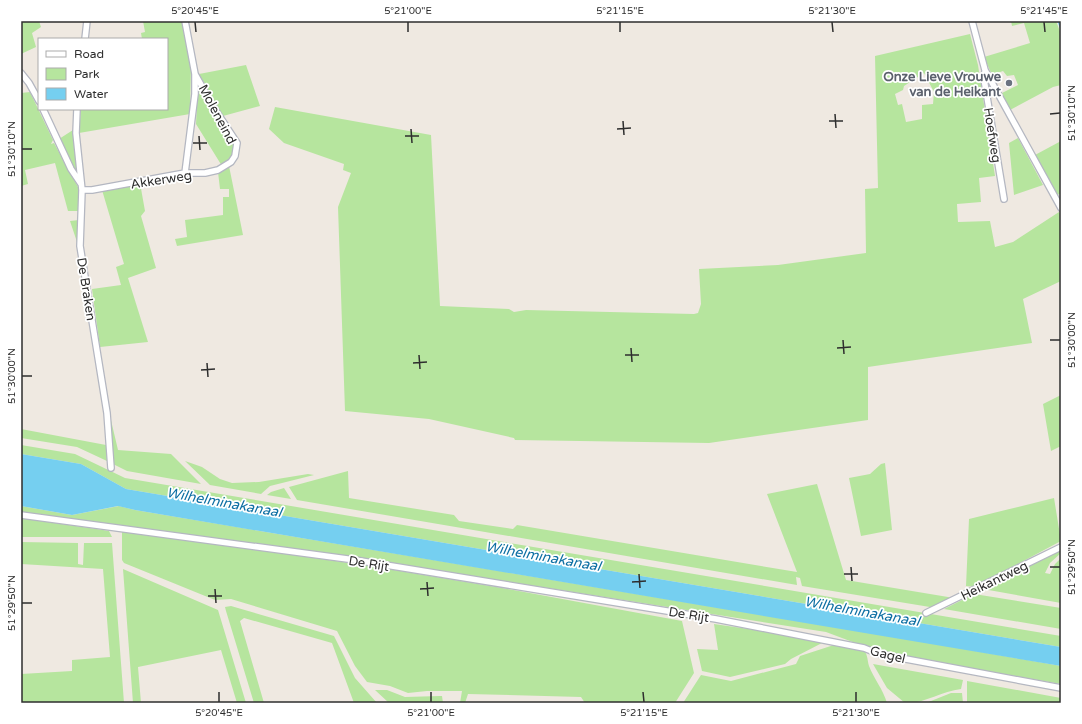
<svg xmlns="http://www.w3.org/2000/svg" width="1082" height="724" font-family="'Varela Round',sans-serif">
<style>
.green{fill:#b6e59e;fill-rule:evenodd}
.water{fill:#75cff0}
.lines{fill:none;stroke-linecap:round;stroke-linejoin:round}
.stream{stroke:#75cff0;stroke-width:1.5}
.minor-casing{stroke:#b4b7c1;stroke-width:8}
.minor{stroke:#fff;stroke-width:5.5}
.ticks{fill:none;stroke:#2e2e2e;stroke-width:1.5}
.worship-dot{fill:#6b7280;stroke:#fff;stroke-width:1.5}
.labels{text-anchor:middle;stroke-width:3.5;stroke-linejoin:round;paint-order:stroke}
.worship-label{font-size:13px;font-weight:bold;fill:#5b616d;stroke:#fff;text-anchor:end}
.street-label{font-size:13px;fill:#2e2e2e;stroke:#fff}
.water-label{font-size:14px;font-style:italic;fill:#0d6fa3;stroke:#fff}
.neatline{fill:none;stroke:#2e2e2e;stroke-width:1.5}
.ticks-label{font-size:10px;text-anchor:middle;fill:#2e2e2e}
</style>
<rect width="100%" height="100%" fill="#efe9e1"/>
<path class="green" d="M21,21H39L41,27L32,33L36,47L21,54Z
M143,21H184L191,65L190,114L79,133L81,109H167V39H142L141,33L145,32Z
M1011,21H1056L1061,34V85L1053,87L1010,110L1002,93L1018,85L1014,75L1007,76L1003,71L992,75L984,57L1030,43L1024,23L1012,26Z
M970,34L978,65L995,176L979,178L981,202L957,204L958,222L990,221L995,247L1013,242L1059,212L1061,215V281L1023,299L1032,343L868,367V420L709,443L515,440L514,438L429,419L345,411L338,207L351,173L343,170L344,164L284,143L269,129L275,107L431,135L440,306L509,309L514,312L526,310L694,314L698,313L701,304L699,269L778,265L866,253L865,189L878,188L875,56ZM924,73L934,92L933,104L922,105V119L906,122L902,104L898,105L895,94L903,90L904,86Z
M246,65L260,106L223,116L199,74Z
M198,82L234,143V154L222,166L196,124Z
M30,92L53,140L51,144L54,143L78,187L79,211H68L55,163L25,170L28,184L21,186V93Z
M73,130L79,177L59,139Z
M1018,138L1043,185L1014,195L1009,143Z
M1061,141V193L1056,196L1035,155Z
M229,166L243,235L177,246L175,239L187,237L185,220L223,215V197H229V189H220L218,172Z
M140,183L145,211L141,216L156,268L128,278L148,342L100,347L92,289L121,285L116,267L124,264L102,190Z
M79,220L78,245L70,221Z
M1061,395V446L1051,451L1043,404Z
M110,416L118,450L171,454L201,484L127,471L113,464Z
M21,429L106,445L107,461L77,447L21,438Z
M21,445L75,454L125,478L1061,636V647L126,489L81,464L21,454Z
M185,461L202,467L220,479L232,483L259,482L308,474L314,475L270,486L261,494L210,485Z
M885,463L892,530L861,536L849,478L870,474L881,464Z
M348,471L349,498L454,515L459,521L513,529L517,525L797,572L767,494L817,484L846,580L954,598L936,608L802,586L800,578L796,577L797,585L297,500L289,487Z
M284,488L291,499L267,495L271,492Z
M1054,498L1061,541L975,587L966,586L969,519Z
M21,506L72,515L119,506L135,510L942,645L1061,666V684L882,653L826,632L332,554L45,517L21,512Z
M21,518L103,530L109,531L112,537H21Z
M122,531L364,565L502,588L682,621L694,673L675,703H585L581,697L468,694L465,703H460L462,691H427L408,693L390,686L367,682L355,666L337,631L231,599L215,600L124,563L122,560Z
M21,542L78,543V564L83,565L84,543H112L124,703H21V674L72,671V660L110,657L103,569L21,564Z
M1061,549V553L1050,563L1045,573L1050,574L1055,564L1061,558V603L983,589Z
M123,569L218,610L246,703H237L221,650L138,667L141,703H133Z
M974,594L1061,608V629L944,609Z
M231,606L334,636L355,678L377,703H354L332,643L244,618L240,621L264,703H254L226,611L225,607Z
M714,624L789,635L822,643L791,659L785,664L730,677L702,671L697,649L718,650Z
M837,644C844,645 857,645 862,649C868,653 867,659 869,666C874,679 883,689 887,703H683L701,675L731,681L796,664L800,656Z
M873,664L963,680L961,689C942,691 924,704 905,703L887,688Z
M967,681L1061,698V703H967Z
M375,690H387L405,697L440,696H442L443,703H389Z
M951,693H962L963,703H926Z"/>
<path class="water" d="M21,454L81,464L126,489L1061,647V666L135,510L118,506L72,515L21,506Z"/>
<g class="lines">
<path class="stream" d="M1058,21L1061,29"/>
<defs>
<path id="minor" d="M972,21L985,70L1061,208
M85,39L87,21
M985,71L984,79L1004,199
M21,73L29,83L39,101
M43,109L71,169L81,184
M77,109L76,133L82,190L80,246L107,413L111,468
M185,173L195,94V74L185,21
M82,190H92L185,173H205L218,170L231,162L235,156L237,143L214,108L195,74
M21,515L355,560L716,619L864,648L879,654L1061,688
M926,613L1061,547"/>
</defs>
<use href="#minor" class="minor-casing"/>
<use href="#minor" class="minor"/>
</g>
<path class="ticks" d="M195,22L196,32M408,22V32M620,22V32M832,22L833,32M1044,22L1045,32M835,114L836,128M1050,114L1060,113M623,121L624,135M829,121H843M411,129L412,143M617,129L631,128M199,136L200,150M405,136H419M193,143H207M22,149H32M843,340L844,354M1050,340H1060M631,348L632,362M837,348L851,347M419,355L420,369M625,355H639M207,363L208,377M413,363L427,362M201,370L215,369M22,376H32M851,567L852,581M1050,567H1060M639,574L640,588M844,574H858M427,582L428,596M632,582L646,581M215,589L216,603M420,589L434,588M208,596H222M22,603H32M219,692V702M431,692V702M643,692L644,702M856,692V702"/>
<circle class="worship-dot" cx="1009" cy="83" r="4"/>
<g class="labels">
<g class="worship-label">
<text x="1001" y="81">Onze Lieve Vrouwe<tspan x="1001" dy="15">van de Heikant</tspan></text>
</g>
<g class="street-label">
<text transform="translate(218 114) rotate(62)" y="5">Moleneind</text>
<text transform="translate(993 135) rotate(81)" y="5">Hoefweg</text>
<text transform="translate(161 179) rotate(-9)" y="5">Akkerweg</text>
<text transform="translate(87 289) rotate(81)" y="5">De Braken</text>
<text transform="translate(369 563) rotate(9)" y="5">De Rijt</text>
<text transform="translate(994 580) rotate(-26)" y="5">Heikantweg</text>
<text transform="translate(689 614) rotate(9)" y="5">De Rijt</text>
<text transform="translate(888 654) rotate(14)" y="5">Gagel</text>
</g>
<g class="water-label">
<text transform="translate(224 502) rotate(10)" y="5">Wilhelminakanaal</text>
<text transform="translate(543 556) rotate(10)" y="5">Wilhelminakanaal</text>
<text transform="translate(862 611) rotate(10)" y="5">Wilhelminakanaal</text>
</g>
</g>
<rect width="1082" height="724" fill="none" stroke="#ffffff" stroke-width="44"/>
<rect x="38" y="38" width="130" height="72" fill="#ffffff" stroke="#ababab"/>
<rect x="46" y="51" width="20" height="6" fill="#ffffff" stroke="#ababab"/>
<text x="74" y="58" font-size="12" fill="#2e2e2e">Road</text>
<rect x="46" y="68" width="20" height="12" fill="#b6e59e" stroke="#ababab"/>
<text x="74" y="78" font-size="12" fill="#2e2e2e">Park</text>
<rect x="46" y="88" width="20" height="12" fill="#75cff0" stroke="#ababab"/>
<text x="74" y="98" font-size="12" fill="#2e2e2e">Water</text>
<rect x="22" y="22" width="1038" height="680" class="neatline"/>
<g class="ticks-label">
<text x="195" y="14">5°20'45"E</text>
<text x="408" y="14">5°21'00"E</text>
<text x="620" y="14">5°21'15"E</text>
<text x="832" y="14">5°21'30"E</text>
<text x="1044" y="14">5°21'45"E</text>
<text transform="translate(1071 113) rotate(-90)" y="4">51°30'10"N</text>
<text transform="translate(11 149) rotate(-90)" y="4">51°30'10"N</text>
<text transform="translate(1071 340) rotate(-90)" y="4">51°30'00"N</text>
<text transform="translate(11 376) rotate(-90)" y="4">51°30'00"N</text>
<text transform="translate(1071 567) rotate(-90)" y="4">51°29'50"N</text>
<text transform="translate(11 603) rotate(-90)" y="4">51°29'50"N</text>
<text x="219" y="716">5°20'45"E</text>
<text x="431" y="716">5°21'00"E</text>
<text x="644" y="716">5°21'15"E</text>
<text x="856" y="716">5°21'30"E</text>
</g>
</svg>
